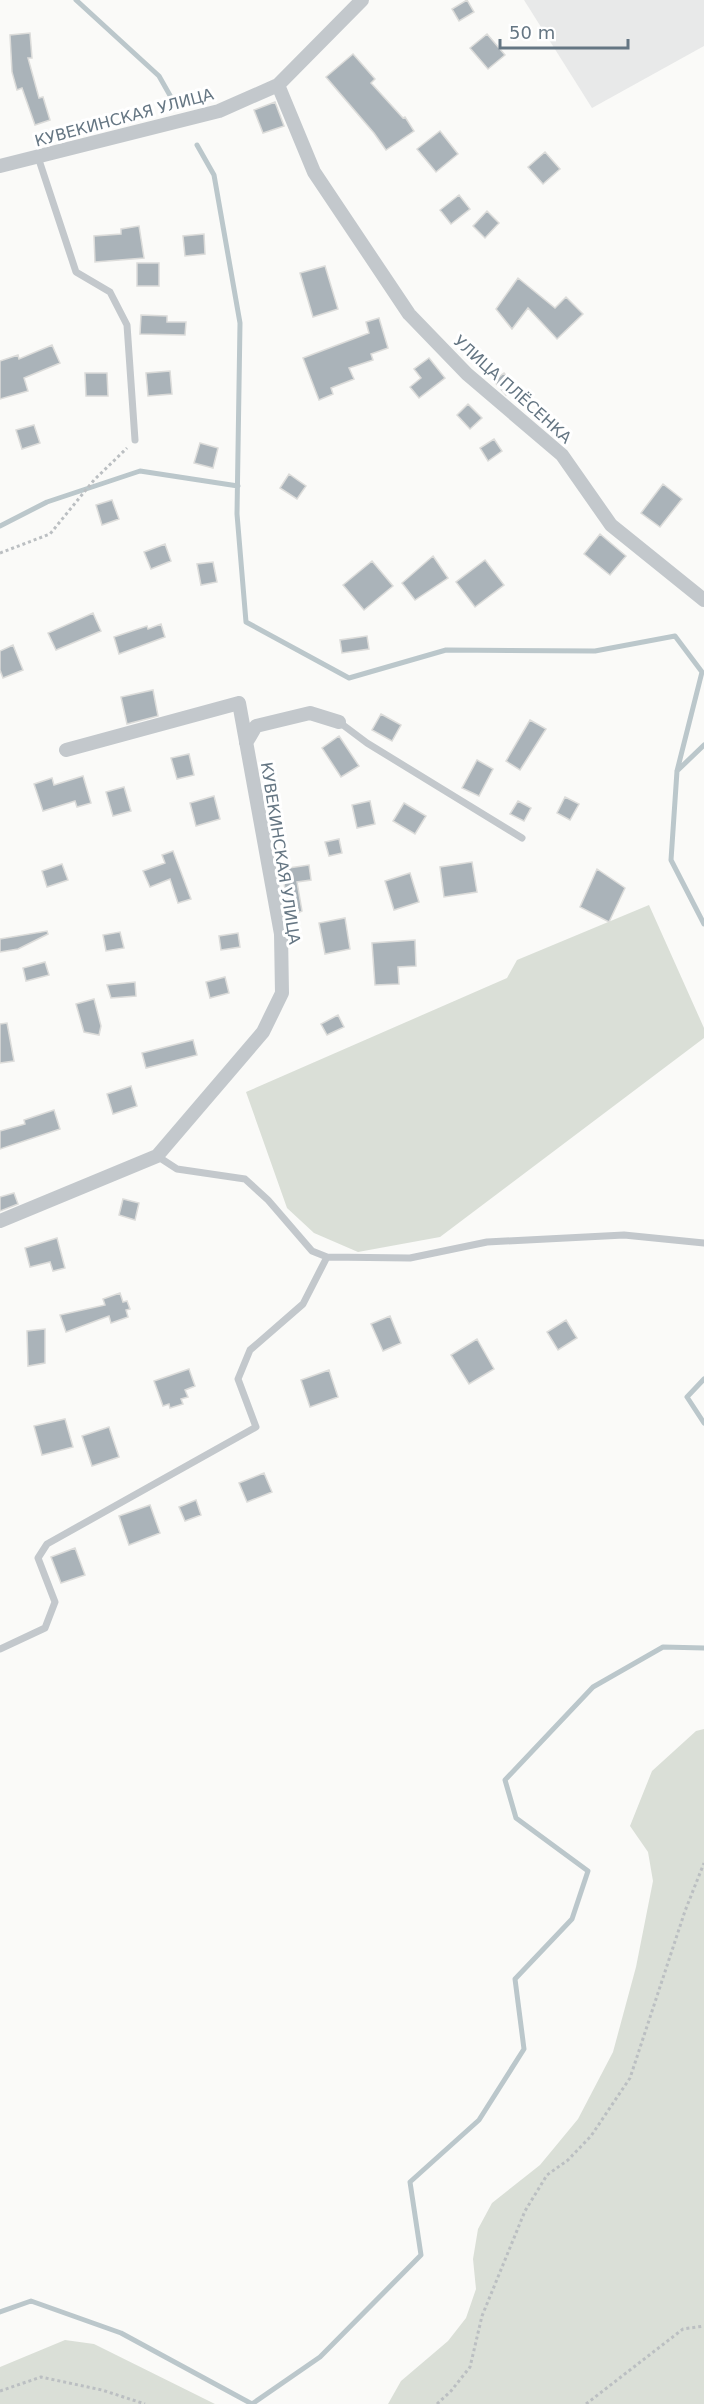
<svg xmlns="http://www.w3.org/2000/svg" width="704" height="2404" font-family="'DejaVu Sans',sans-serif">
<style>
.built{fill:#e8e9e9}
.green{fill:#dadfd7}
.lines{fill:none;stroke-linecap:round;stroke-linejoin:round}
.stream{stroke:#bbc7cb;stroke-width:5}
.building{fill:#aab3b9;stroke:#dcdcda;stroke-width:1.5}
.path{stroke:#bbbfc2;stroke-width:3;stroke-dasharray:3 3;stroke-linecap:butt}
.service{stroke:#c3c8cc;stroke-width:7}
.minor{stroke:#c3c8cc;stroke-width:14}
.labels{text-anchor:middle;stroke-width:6;stroke-linejoin:round;paint-order:stroke}
.street-label{font-size:16px;fill:#657683;stroke:#fff}
</style>
<rect width="100%" height="100%" fill="#fafaf8"/>
<path class="built" d="M524,0H704V46L592,108Z"/>
<path class="green" d="M649,905L704,1028V1038L440,1237L358,1252L314,1233L287,1208L246,1092L507,978L517,960Z
M704,1729V2404H388L401,2381L448,2341L466,2318L476,2289L473,2259L478,2229L492,2203L540,2165L578,2119L613,2052L636,1967L653,1881L648,1852L630,1826L652,1771L696,1731Z
M65,2340L94,2344L215,2404H0V2367Z"/>
<g class="lines">
<path class="stream" d="M76,0L159,76L176,106
M197,145L214,175L240,323L237,514L246,622L349,678L446,650L595,651L675,636L702,672L677,771L671,860L704,924
M0,526L47,502L140,471L238,486
M677,771L704,745
M704,1379L687,1397L704,1423
M0,2312L31,2301L121,2333L252,2404L320,2357L421,2255L410,2182L479,2120L524,2049L515,1979L572,1919L588,1871L516,1818L505,1780L593,1687L663,1647L704,1648"/>
</g>
<path class="building" d="M467,0L474,12L459,21L452,9Z
M30,33L32,58H28L39,98L43,97L50,120L35,125L22,88L17,90L12,72L10,35Z
M487,34L505,55L488,69L470,48Z
M353,54L375,79L371,83L403,118L405,117L414,131L386,150L374,133L326,77Z
M275,102L284,126L263,133L254,110Z
M440,131L458,154L436,172L417,149Z
M545,152L560,169L543,184L528,167Z
M459,195L470,209L451,224L440,210Z
M487,211L499,223L485,238L473,226Z
M139,226L144,258L95,262L94,236L121,234V229Z
M204,234L205,254L185,256L183,236Z
M137,263H159V286H137Z
M325,266L338,309L313,317L300,273Z
M518,278L555,308L566,297L583,314L557,339L528,308L512,329L496,309Z
M141,315L167,316V322H186L185,335L140,334Z
M379,318L388,348L371,354L373,360L349,368L354,379L331,388L333,394L319,400L303,358L369,333L366,322Z
M52,345L60,363L24,378L28,391L0,399V361L18,355L19,359Z
M429,358L445,378L419,398L410,387L421,378L414,369Z
M170,371L172,394L148,396L146,373Z
M85,373H107L108,396H86Z
M504,373L516,388L506,395L494,381Z
M468,404L482,418L470,429L457,415Z
M34,425L40,443L22,449L16,430Z
M494,439L502,451L488,461L480,448Z
M200,443L218,448L213,468L194,463Z
M289,474L306,486L297,499L280,488Z
M663,484L682,499L660,527L641,513Z
M112,500L119,519L102,525L96,505Z
M600,534L626,556L610,575L584,554Z
M165,544L171,561L151,569L144,552Z
M433,556L448,578L415,600L402,583Z
M485,560L504,585L475,607L456,582Z
M372,561L393,586L364,610L343,585Z
M213,562L217,582L201,585L197,564Z
M93,613L101,631L56,650L48,633Z
M161,624L165,637L119,654L114,637L147,626L148,629Z
M367,636L369,649L342,653L340,640Z
M13,645L23,670L3,678L0,670V651Z
M153,690L158,716L127,724L121,697Z
M381,714L401,725L392,741L372,730Z
M530,720L546,729L520,770L506,761Z
M339,736L359,766L341,777L322,748Z
M189,754L194,775L177,779L171,758Z
M477,760L493,769L479,796L462,788Z
M83,776L91,803L77,807L75,801L43,811L34,784L52,778L54,785Z
M277,784L280,805L267,807L263,786Z
M124,787L131,811L113,816L106,792Z
M214,796L220,819L196,826L190,803Z
M565,797L579,804L570,820L557,813Z
M370,801L375,824L357,828L352,805Z
M518,801L531,808L524,821L510,814Z
M404,803L426,816L415,834L393,821Z
M339,839L342,853L329,856L325,842Z
M173,851L191,899L178,903L170,879L150,887L143,871L165,863L162,855Z
M472,862L477,892L444,897L440,867Z
M62,864L68,880L47,887L42,871Z
M309,865L311,880L297,882L302,911L289,917L282,869Z
M597,869L625,888L609,922L580,907Z
M410,873L419,902L394,910L385,881Z
M345,918L350,949L325,954L319,923Z
M47,931L48,934L18,949L0,952V939Z
M120,932L124,948L106,951L103,935Z
M238,933L240,947L221,950L219,936Z
M415,940L416,966L398,967L399,984L375,985L372,943Z
M45,962L49,975L26,981L23,968Z
M225,977L229,993L210,998L206,982Z
M135,982L136,996L111,998L107,985Z
M94,999L101,1026L99,1035L84,1032L76,1004Z
M338,1015L344,1027L327,1035L321,1024Z
M7,1023L14,1061L0,1063V1024Z
M193,1040L197,1055L146,1068L142,1053Z
M131,1086L137,1106L113,1114L107,1094Z
M54,1110L60,1129L0,1149V1131L25,1124L24,1120Z
M14,1193L18,1204L0,1211V1197Z
M123,1199L139,1203L135,1220L119,1215Z
M57,1238L65,1268L53,1271L50,1262L30,1267L25,1248Z
M120,1293L123,1302L127,1301L130,1309L126,1310L128,1317L111,1323L109,1316L66,1332L60,1315L105,1305L103,1299Z
M390,1316L401,1343L383,1351L371,1324Z
M566,1320L577,1338L558,1350L547,1332Z
M45,1329V1363L28,1366L27,1331Z
M477,1339L494,1369L469,1384L451,1355Z
M189,1369L195,1386L185,1390L188,1397L181,1399L183,1404L170,1408L169,1404L163,1406L154,1381Z
M329,1370L338,1397L310,1407L301,1380Z
M65,1419L73,1447L42,1455L34,1426Z
M109,1427L119,1457L92,1466L82,1436Z
M264,1473L272,1492L247,1502L239,1483Z
M196,1500L201,1515L185,1521L179,1507Z
M150,1505L160,1533L129,1545L119,1516Z
M75,1548L85,1575L61,1583L51,1557Z"/>
<g class="lines">
<path class="path" d="M0,553L50,534L94,480L127,448
M0,2391L41,2377L102,2390L145,2404
M437,2404L451,2391L470,2367L482,2316L525,2211L547,2175L568,2160L591,2136L630,2078L685,1911L704,1863
M586,2404L683,2329L704,2326"/>
<path class="service" d="M38,157L76,272L110,292L127,325L135,440
M339,722L367,743L522,838
M157,1156L177,1169L245,1179L268,1200L312,1251L327,1257L410,1258L487,1242L624,1235L704,1243
M0,1649L45,1628L55,1602L38,1558L47,1544L256,1427L238,1379L250,1350L303,1304L327,1257"/>
<path class="minor" d="M278,85L314,172L409,314L467,374L562,455L611,525L704,600
M0,166L219,111L278,85L362,0
M246,743L256,726L310,713L339,722
M0,1221L157,1156L263,1032L282,993L281,934L239,703L66,750"/>
</g>
<g class="labels">
<g class="street-label">
<text transform="translate(124 117) rotate(-15)" y="6">КУВЕКИНСКАЯ УЛИЦА</text>
<text transform="translate(513 389) rotate(42)" y="6">УЛИЦА ПЛЁСЕНКА</text>
<text transform="translate(281 853) rotate(81)" y="6">КУВЕКИНСКАЯ УЛИЦА</text>
</g>
</g>
<path d="M500 39v9h128v-9" fill="none" stroke="#657683" stroke-width="3"/>
<text x="509" y="39" font-size="18" fill="#657683" stroke="#ffffff" stroke-width="4.5" paint-order="stroke">50 m</text>
</svg>
